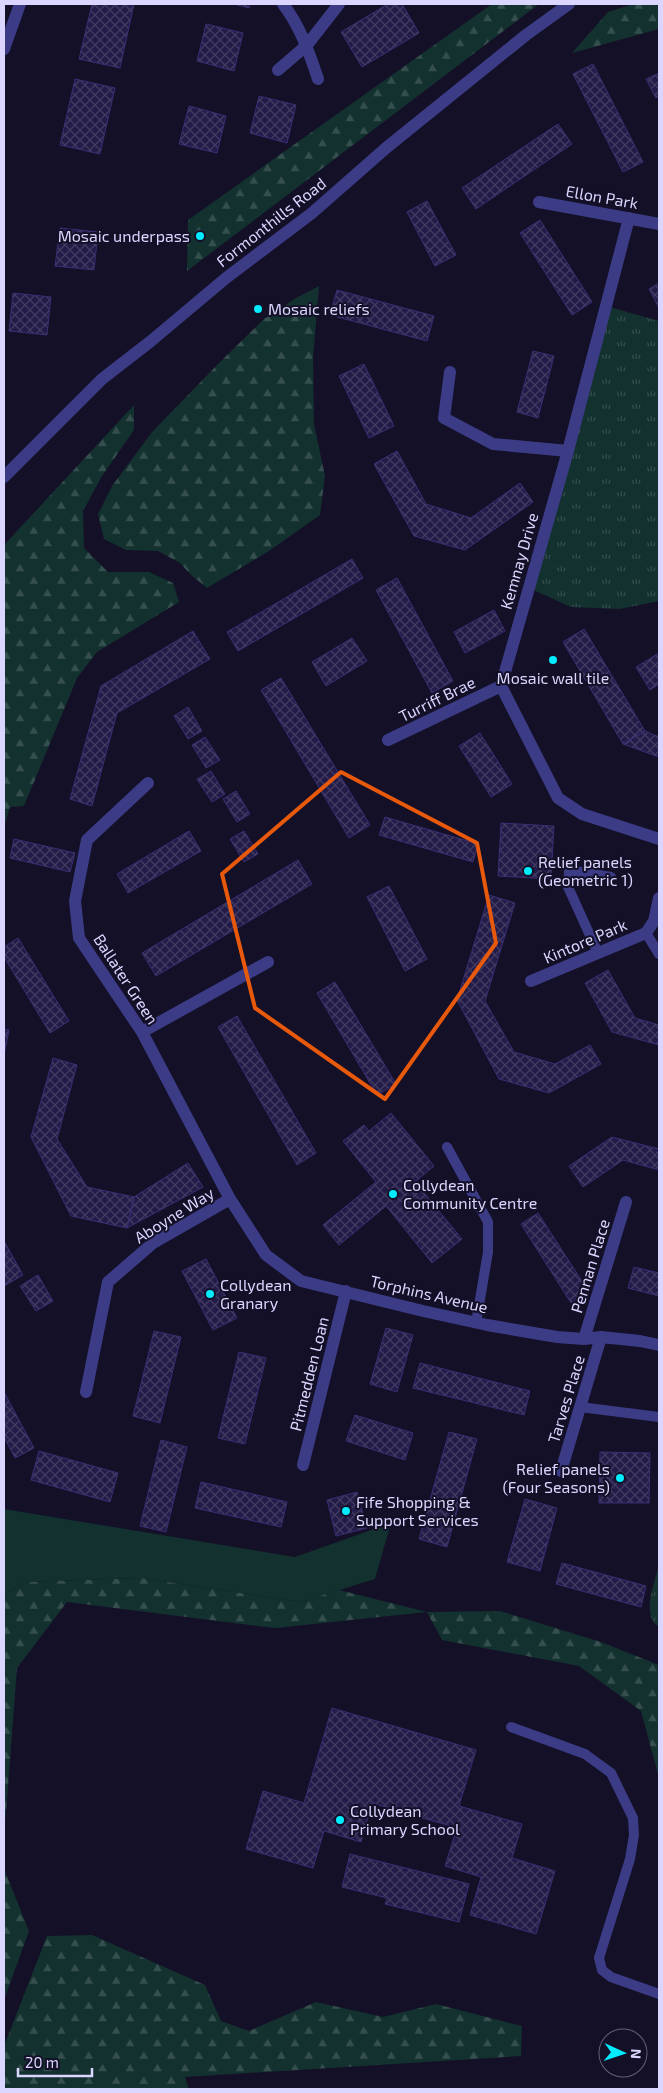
<svg xmlns="http://www.w3.org/2000/svg" width="663" height="2093" font-family="'Exo 2',sans-serif">
<style>
.grass{fill:#13312f}
.forest{fill:url(#forest-firs)}
.park{fill:url(#park-tufts)}
.building{fill:url(#building-cross-hatch);stroke:#3a2e74}
.lines{fill:none;stroke-linecap:round;stroke-linejoin:round}
.service{stroke:#3c3b86;stroke-width:10}
.minor{stroke:#3c3b86;stroke-width:12}
.tertiary{stroke:#3c3b86;stroke-width:12}
.marked{fill:none;stroke:#e8590c;stroke-width:4;stroke-linejoin:round}
.poi-dot{fill:#03ebfe;stroke:#131027;stroke-width:2}
.labels{text-anchor:middle;stroke-width:4;stroke-linejoin:round;paint-order:stroke}
.street-label{font-size:16px;fill:#dad6ff;stroke:#131027}
.poi-label{font-size:16px;fill:#dad6ff;stroke:#131027;text-anchor:start}
</style>
<defs>
<pattern id="forest-firs" width="22" height="20" patternUnits="userSpaceOnUse" patternTransform="scale(1.25)"><rect width="22" height="20" fill="#13312f"/><path d="M5 1l3.5 6h-7zM16 11l3.5 6h-7z" fill="#354e4e"/></pattern>
<pattern id="park-tufts" width="24" height="20" patternUnits="userSpaceOnUse" patternTransform="scale(1.25)"><rect width="24" height="20" fill="#13312f"/><path d="M3 7l-1-3M5 7V3M7 7l1-3M15 17l-1-3M17 17v-4M19 17l1-3" fill="none" stroke="#354e4e"/></pattern>
<pattern id="building-cross-hatch" width="8" height="8" patternUnits="userSpaceOnUse" patternTransform="scale(1.25)"><rect width="8" height="8" fill="#231c48"/><path d="M0 0l8 8M0 8l8-8" fill="none" stroke="#423c63"/></pattern>
</defs>
<rect width="100%" height="100%" fill="#131027"/>
<path class="grass" d="M4,1509L295,1557L391,1523L375,1579L301,1602L141,1578L27,1582L4,1594Z"/>
<path class="forest" d="M492,4H539L187,271L188,220Z
M633,4H659V29L572,53L608,12Z
M319,286L313,358L314,424L325,476L320,515L269,551L207,588L191,575L180,563L158,551L126,550L104,539L98,514L112,486L152,432L219,363L264,319L296,298Z
M134,405V430L102,476L83,511L84,548L108,572H149L173,583L179,602L97,652L77,678L24,806L10,807L4,828V545Z
M141,1578L301,1602L339,1590L427,1612L500,1611L601,1642L659,1665V1778L641,1711L579,1666L442,1640L427,1612L275,1628L67,1602L17,1668L4,1839V1594L27,1582Z
M4,1869L29,1931L4,2000Z
M92,1935L205,1985L221,2021L249,2031L316,2002L383,2017L436,2004L522,2026L521,2056L185,2077L189,2089H4V2046L47,1936Z"/>
<path class="park" d="M606,306L659,321V601L620,609L571,607L529,588Z
M658,1568H659V1627C641,1616 654,1585 658,1568Z"/>
<path class="building" d="M92,4H134L120,68L79,59Z
M234,4H250L249,8Z
M388,4H402L419,33L362,67L341,32Z
M206,24L243,33L234,71L197,61Z
M593,64L643,162L623,172L573,74Z
M659,73V96L656,98L646,79Z
M75,79L115,88L100,154L60,145Z
M259,96L296,105L287,143L250,133Z
M189,106L226,116L217,153L179,144Z
M558,124L572,144L476,209L462,188Z
M427,201L456,255L435,266L407,212Z
M540,220L592,302L572,315L520,233Z
M60,228L98,232L94,270L55,266Z
M659,283V308L649,289Z
M337,290L434,316L427,341L330,315Z
M13,293L51,297L47,335L9,331Z
M533,351L554,356L538,418L517,412Z
M364,364L394,426L369,438L339,376Z
M397,451L426,504L471,518L520,483L533,502L465,550L414,536L374,464Z
M352,559L363,578L238,651L227,632Z
M397,578L453,681L432,693L376,590Z
M494,610L505,631L465,653L454,632Z
M584,629L645,731L623,744L563,642Z
M193,631L210,659L117,713L92,806L70,799L101,686Z
M352,638L367,661L326,686L312,662Z
M659,653V684L650,690L636,667Z
M281,678L370,825L349,838L261,690Z
M188,707L202,731L188,739L174,716Z
M645,731L659,737V757L623,744Z
M480,733L512,784L491,797L459,746Z
M205,737L220,760L206,768L192,745Z
M211,771L225,794L212,802L197,779Z
M236,791L250,814L237,822L223,799Z
M385,817L478,844L473,862L379,835Z
M501,823L554,826L551,879L498,876Z
M189,831L201,851L128,893L117,874Z
M244,831L258,854L244,862L230,839Z
M14,839L75,853L70,872L10,858Z
M298,860L312,884L156,976L142,953Z
M389,886L427,959L405,971L367,897Z
M489,895L515,903L485,1001L514,1052L555,1064L590,1045L601,1064L549,1093L499,1079L457,1000Z
M18,938L69,1021L50,1033L4,957V947Z
M608,970L635,1018L659,1025V1045L612,1032L585,983Z
M335,982L396,1084L377,1095L317,993Z
M237,1016L316,1153L297,1165L218,1027Z
M4,1029L9,1030L4,1055Z
M53,1058L77,1065L57,1139L87,1187L134,1197L127,1228L71,1216L31,1137Z
M391,1113L434,1166L415,1182L462,1239L432,1263L386,1206L339,1245L323,1225L376,1182L343,1141L364,1125L369,1131Z
M612,1137L659,1149V1170L623,1160L583,1187L569,1166Z
M188,1163L203,1187L127,1228L134,1197Z
M538,1213L589,1292L571,1303L521,1224Z
M4,1241L23,1275L4,1286Z
M206,1259L237,1318L213,1330L182,1271Z
M634,1267L659,1273V1296L628,1288Z
M38,1275L53,1301L36,1311L20,1286Z
M386,1328L413,1335L397,1392L370,1384Z
M154,1331L181,1337L160,1423L133,1416Z
M239,1352L266,1358L245,1444L218,1438Z
M420,1363L530,1391L524,1415L413,1388Z
M4,1392L34,1448L15,1458L4,1437Z
M355,1415L413,1433L405,1460L346,1441Z
M449,1432L477,1439L447,1547L419,1539Z
M161,1440L187,1447L166,1532L140,1526Z
M39,1451L118,1473L110,1502L31,1480Z
M600,1452L650,1453L649,1503H599Z
M201,1482L287,1502L281,1527L195,1508Z
M357,1492L367,1528L336,1536L327,1500Z
M525,1499L557,1508L540,1571L507,1562Z
M562,1563L646,1586L641,1607L556,1584Z
M332,1708L476,1750L459,1806L522,1824L512,1858L555,1871L536,1934L470,1915L481,1877L445,1866L457,1828L372,1803L361,1842L324,1831L313,1868L246,1849L263,1791L304,1803Z
M350,1854L469,1884L459,1922L385,1904L387,1898L342,1887Z"/>
<g class="lines">
<path class="service" d="M646,933L659,954
M598,953L568,887L569,870L611,877
M447,1147L488,1222V1252L476,1323
M580,1407L659,1417
M511,1727L585,1754L611,1773L633,1818L634,1835L630,1859L599,1958L602,1970L611,1977L659,1994"/>
<path class="minor" d="M283,4C300,26 309,52 318,79
M4,49L20,4
M278,70L307,45L339,4
M539,202L659,224
M629,218L568,451L501,686L558,798L582,814L659,839
M450,372L444,418L493,444L568,451
M388,740L501,686
M148,783L87,840L75,901L79,938L142,1032L230,1199L266,1255L301,1281L423,1311L487,1325L557,1337L584,1339L601,1337L640,1341L659,1345
M531,981L646,933L654,921L659,898
M142,1032L268,962
M584,1339L626,1202
M86,1392L108,1282L153,1243L230,1199
M303,1465L346,1291
M561,1471L601,1337"/>
<path class="tertiary" d="M4,477L102,379L151,341L226,278L312,213L386,148L526,35L569,4"/>
</g>
<path class="marked" d="M341,772L477,843L496,943L385,1099L255,1008L222,874Z"/>
<g class="poi-dot">
<circle cx="200" cy="236" r="5"/>
<circle cx="258" cy="309" r="5"/>
<circle cx="553" cy="660" r="5"/>
<circle cx="528" cy="871" r="5"/>
<circle cx="393" cy="1194" r="5"/>
<circle cx="210" cy="1294" r="5"/>
<circle cx="620" cy="1478" r="5"/>
<circle cx="346" cy="1511" r="5"/>
<circle cx="340" cy="1820" r="5"/>
</g>
<g class="labels">
<g class="street-label">
<text transform="translate(602 197) rotate(10)" y="6">Ellon Park</text>
<text transform="translate(271 222) rotate(-38)" y="6">Formonthills Road</text>
<text transform="translate(519 561) rotate(-74)" y="6">Kemnay Drive</text>
<text transform="translate(437 699) rotate(-26)" y="6">Turriff Brae</text>
<text transform="translate(585 941) rotate(-23)" y="6">Kintore Park</text>
<text transform="translate(126 979) rotate(57)" y="6">Ballater Green</text>
<text transform="translate(174 1215) rotate(-32)" y="6">Aboyne Way</text>
<text transform="translate(590 1266) rotate(-73)" y="6">Pennan Place</text>
<text transform="translate(429 1294) rotate(13)" y="6">Torphins Avenue</text>
<text transform="translate(309 1374) rotate(-76)" y="6">Pitmedden Loan</text>
<text transform="translate(566 1399) rotate(-73)" y="6">Tarves Place</text>
</g>
<g class="poi-label">
<text x="190" y="242" text-anchor="end">Mosaic underpass</text>
<text x="268" y="315">Mosaic reliefs</text>
<text x="553" y="684" text-anchor="middle">Mosaic wall tile</text>
<text x="538" y="868">Relief panels<tspan x="538" dy="18">(Geometric 1)</tspan></text>
<text x="403" y="1191">Collydean<tspan x="403" dy="18">Community Centre</tspan></text>
<text x="220" y="1291">Collydean<tspan x="220" dy="18">Granary</tspan></text>
<text x="610" y="1475" text-anchor="end">Relief panels<tspan x="610" dy="18">(Four Seasons)</tspan></text>
<text x="356" y="1508">Fife Shopping &amp;<tspan x="356" dy="18">Support Services</tspan></text>
<text x="350" y="1817">Collydean<tspan x="350" dy="18">Primary School</tspan></text>
</g>
</g>
<rect width="663" height="2093" fill="none" stroke="#dad6ff" stroke-width="10"/>
<g transform="translate(623 2053) rotate(93)"><circle r="24" fill="#131027" stroke="#635f7d"/>
<path d="M0-4L9 19L0 12L-9 19Z" fill="#03ebfe"/>
<text y="-8" font-size="14" font-weight="bold" text-anchor="middle" fill="#dad6ff">N</text>
</g>
<path d="M18 2068v8h74v-8" fill="none" stroke="#dad6ff" stroke-width="2.5"/>
<text x="25" y="2068" font-size="15" fill="#dad6ff" stroke="#131027" stroke-width="4" paint-order="stroke">20 m</text>
</svg>
